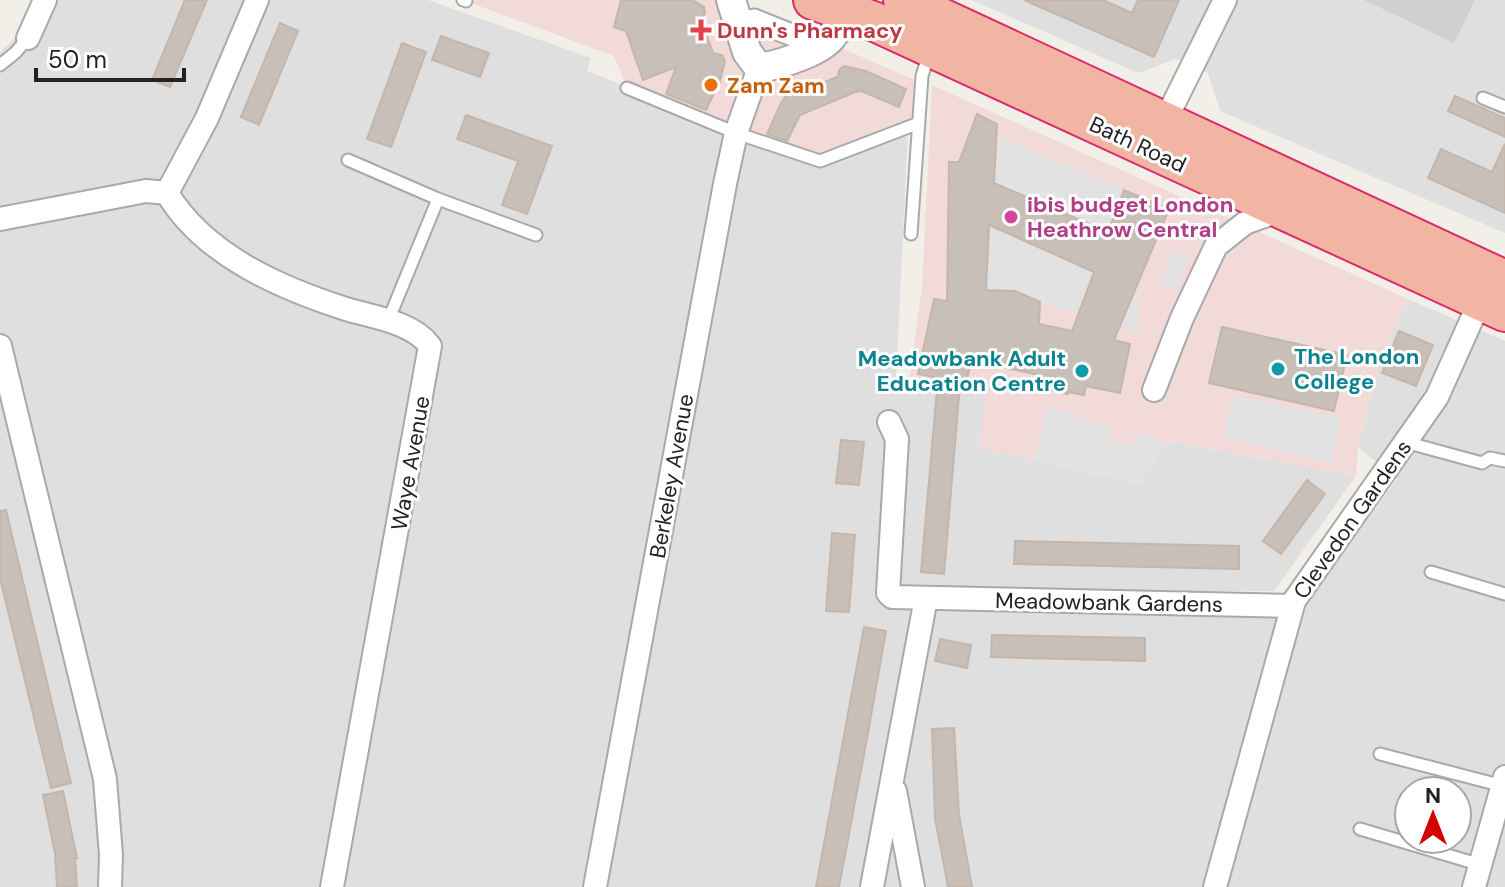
<svg xmlns="http://www.w3.org/2000/svg" width="1505" height="887" font-family="'DM Sans',sans-serif">
<style>
.residential{fill:#e0dfdf;fill-rule:evenodd}
.commercial{fill:#f2dad9}
.religious{fill:#d0d0d0}
.parking{fill:#e2e2e2}
.building{fill:#c7bfb8;stroke:#c4b6ab;stroke-width:2;fill-rule:evenodd}
.lines{fill:none;stroke-linecap:round;stroke-linejoin:round}
.service-casing{stroke:#a9a9a9;stroke-width:15}
.minor-casing{stroke:#a9a9a9;stroke-width:26}
.tertiary-casing{stroke:#a9a9a9;stroke-width:32}
.trunk-casing{stroke:#dc2a67;stroke-width:42}
.service{stroke:#fff;stroke-width:11}
.minor{stroke:#fff;stroke-width:22}
.tertiary{stroke:#fff;stroke-width:28}
.trunk{stroke:#f2b4a3;stroke-width:38}
.health-dot{fill:#e0444e;stroke:#fff;stroke-width:3}
.food-dot{fill:#e8710a;stroke:#fff;stroke-width:3}
.hotel-dot{fill:#d1479c;stroke:#fff;stroke-width:3}
.culture-dot{fill:#0f9aa8;stroke:#fff;stroke-width:3}
.labels{text-anchor:middle;stroke-width:6;stroke-linejoin:round;paint-order:stroke}
.health-label{font-size:22px;font-weight:bold;fill:#be3a42;stroke:#fff;text-anchor:start}
.food-label{font-size:22px;font-weight:bold;fill:#c56008;stroke:#fff;text-anchor:start}
.street-label{font-size:22px;fill:#222;stroke:#fff}
.hotel-label{font-size:22px;font-weight:bold;fill:#b23c85;stroke:#fff;text-anchor:start}
.culture-label{font-size:22px;font-weight:bold;fill:#0d838f;stroke:#fff;text-anchor:start}
</style>
<rect width="100%" height="100%" fill="#f2efe9"/>
<path class="residential" d="M54,0H428L591,58L587,71L820,161L908,127L896,380L925,381L986,391L1167,441L1356,476L1274,591H1173L1167,612L1304,615L1308,600L1397,479L1358,447L1381,355L1408,299L1505,341V887H0V52ZM1409,791H1457V839H1409Z
M972,0H1505V233L1220,111L1208,73L1176,59L1138,73Z"/>
<path class="commercial" d="M463,0H730L915,80L919,123L820,161L627,88L614,56Z
M932,85L1408,299L1381,355L1358,447L1356,476L1168,441L1140,485L979,448L986,391L925,381H909L922,287Z"/>
<path class="religious" d="M1364,0H1475L1454,43Z"/>
<path class="parking" d="M996,135L1169,209L1151,251L1109,232L1094,272L1136,288L1133,296L1140,297L1138,332L1040,302L947,290L949,162Z
M1175,249L1191,256L1176,291L1160,284Z
M1233,395L1341,418L1331,462L1223,438Z
M1047,407L1077,414L1076,418L1111,427L1109,438L1131,447L1140,432L1165,444L1140,485L1034,461Z"/>
<path class="building" d="M185,0H207L170,87L152,80Z
M621,0H692L704,7L705,13L701,20L713,53L722,55L725,61L720,81L706,110L666,94L676,67L643,80L626,31L614,27Z
M1024,0H1103L1132,13L1138,0H1179L1154,57Z
M280,23L298,31L259,125L241,117Z
M441,36L489,53L480,77L432,60Z
M402,43L426,52L391,147L367,139Z
M844,66L866,71L906,89L899,107L861,91L855,92L800,115L787,141L767,134L780,105L791,87H799L804,91L837,77L840,69Z
M1455,96L1505,118V137L1448,111Z
M977,114L997,124L994,183L1108,232L1124,190L1169,209L1114,340L1130,344L1120,393L1086,386L1084,395L1069,392L1068,394L1037,387L1039,375L971,360L966,385L960,384L944,574L921,572L938,378L918,374L934,299L947,301L949,162H959ZM989,225L1094,272L1072,331L1039,324L1040,302L1015,291L986,290Z
M466,115L552,146L527,214L502,205L518,161L457,139Z
M1505,144V213L1428,178L1441,149L1492,172Z
M1222,327L1347,355L1334,411L1209,383Z
M1399,331L1433,345L1416,386L1382,373Z
M841,440L864,442L859,485L836,483Z
M1307,480L1325,494L1281,554L1263,541Z
M6,510L71,783L51,788L0,578V511Z
M832,533L855,535L849,612L826,611Z
M1015,541L1239,546V569L1014,564Z
M864,627L886,631L866,744L839,887H816Z
M992,635L1145,638V661L991,657Z
M940,639L971,645L967,668L935,661Z
M954,728L959,815L972,887H948L935,818L932,729Z
M63,791L77,858H75L77,887H57L55,853L43,795Z"/>
<g class="lines">
<defs>
<path id="service" d="M463,0L466,1
M736,18L755,15L800,33L818,46
M740,20L797,42L811,45
M0,65L15,53L28,38
M627,88L736,133L820,161L919,123
M1483,98L1505,107
M348,160L438,199L536,235
M911,234L922,76L929,53
M388,321L438,199
M1405,442L1482,463L1490,458L1505,461
M1431,572L1505,594
M1380,754L1503,786
M1360,829L1481,865"/>
<path id="minor" d="M28,38L45,0
M1165,121L1225,0
M167,193C204,255 280,288 346,309C372,317 413,322 430,346L332,887
M0,219L146,191L167,193L207,118L257,0
M0,346L105,779L111,855L110,887
M1154,390L1182,318L1216,246L1245,223L1270,214L1282,213
M889,422L897,439L888,593L892,597L1292,606
M895,791L913,887
M595,887L725,184L736,133L759,68
M872,887L926,598
M1215,887L1294,601L1437,397L1480,301
M1474,887L1505,777"/>
<path id="tertiary" d="M731,0L747,52L759,68C778,65 827,51 835,32C839,23 840,10 841,0"/>
<path id="trunk" d="M813,0L873,21L1505,312
M903,0L1505,280"/>
</defs>
<use href="#service" class="service-casing"/>
<use href="#minor" class="minor-casing"/>
<use href="#tertiary" class="tertiary-casing"/>
<use href="#trunk" class="trunk-casing"/>
<use href="#service" class="service"/>
<use href="#minor" class="minor"/>
<use href="#tertiary" class="tertiary"/>
<use href="#trunk" class="trunk"/>
</g>
<path class="health-dot" d="M697 18h8v8h8v8h-8v8h-8v-8h-8v-8h8z"/>
<circle class="food-dot" cx="711" cy="85" r="8"/>
<circle class="hotel-dot" cx="1011" cy="217" r="8"/>
<g class="culture-dot">
<circle cx="1278" cy="369" r="8"/>
<circle cx="1082" cy="371" r="8"/>
</g>
<g class="labels">
<g class="health-label">
<text x="717" y="38">Dunn's Pharmacy</text>
</g>
<g class="food-label">
<text x="727" y="93">Zam Zam</text>
</g>
<g class="street-label">
<text transform="translate(1138 144) rotate(25)" y="8">Bath Road</text>
<text transform="translate(410 463) rotate(-80)" y="8">Waye Avenue</text>
<text transform="translate(671 476) rotate(-80)" y="8">Berkeley Avenue</text>
<text transform="translate(1352 519) rotate(-55)" y="8">Clevedon Gardens</text>
<text transform="translate(1109 602) rotate(1)" y="8">Meadowbank Gardens</text>
</g>
<g class="hotel-label">
<text x="1027" y="212">ibis budget London<tspan x="1027" dy="25">Heathrow Central</tspan></text>
</g>
<g class="culture-label">
<text x="1294" y="364">The London<tspan x="1294" dy="25">College</tspan></text>
<text x="1066" y="366" text-anchor="end">Meadowbank Adult<tspan x="1066" dy="25">Education Centre</tspan></text>
</g>
</g>
<g transform="translate(1433 815)"><circle r="38" fill="#ffffff" stroke="#a7a7a7" stroke-width="2"/>
<path d="M0-6L14 30L0 20L-14 30Z" fill="#d40000"/>
<text y="-12" font-size="22" font-weight="bold" text-anchor="middle" fill="#222222">N</text>
</g>
<path d="M36 68v12h148v-12" fill="none" stroke="#222222" stroke-width="4"/>
<text x="48" y="68" font-size="24" fill="#222222" stroke="#ffffff" stroke-width="6" paint-order="stroke">50 m</text>
</svg>
